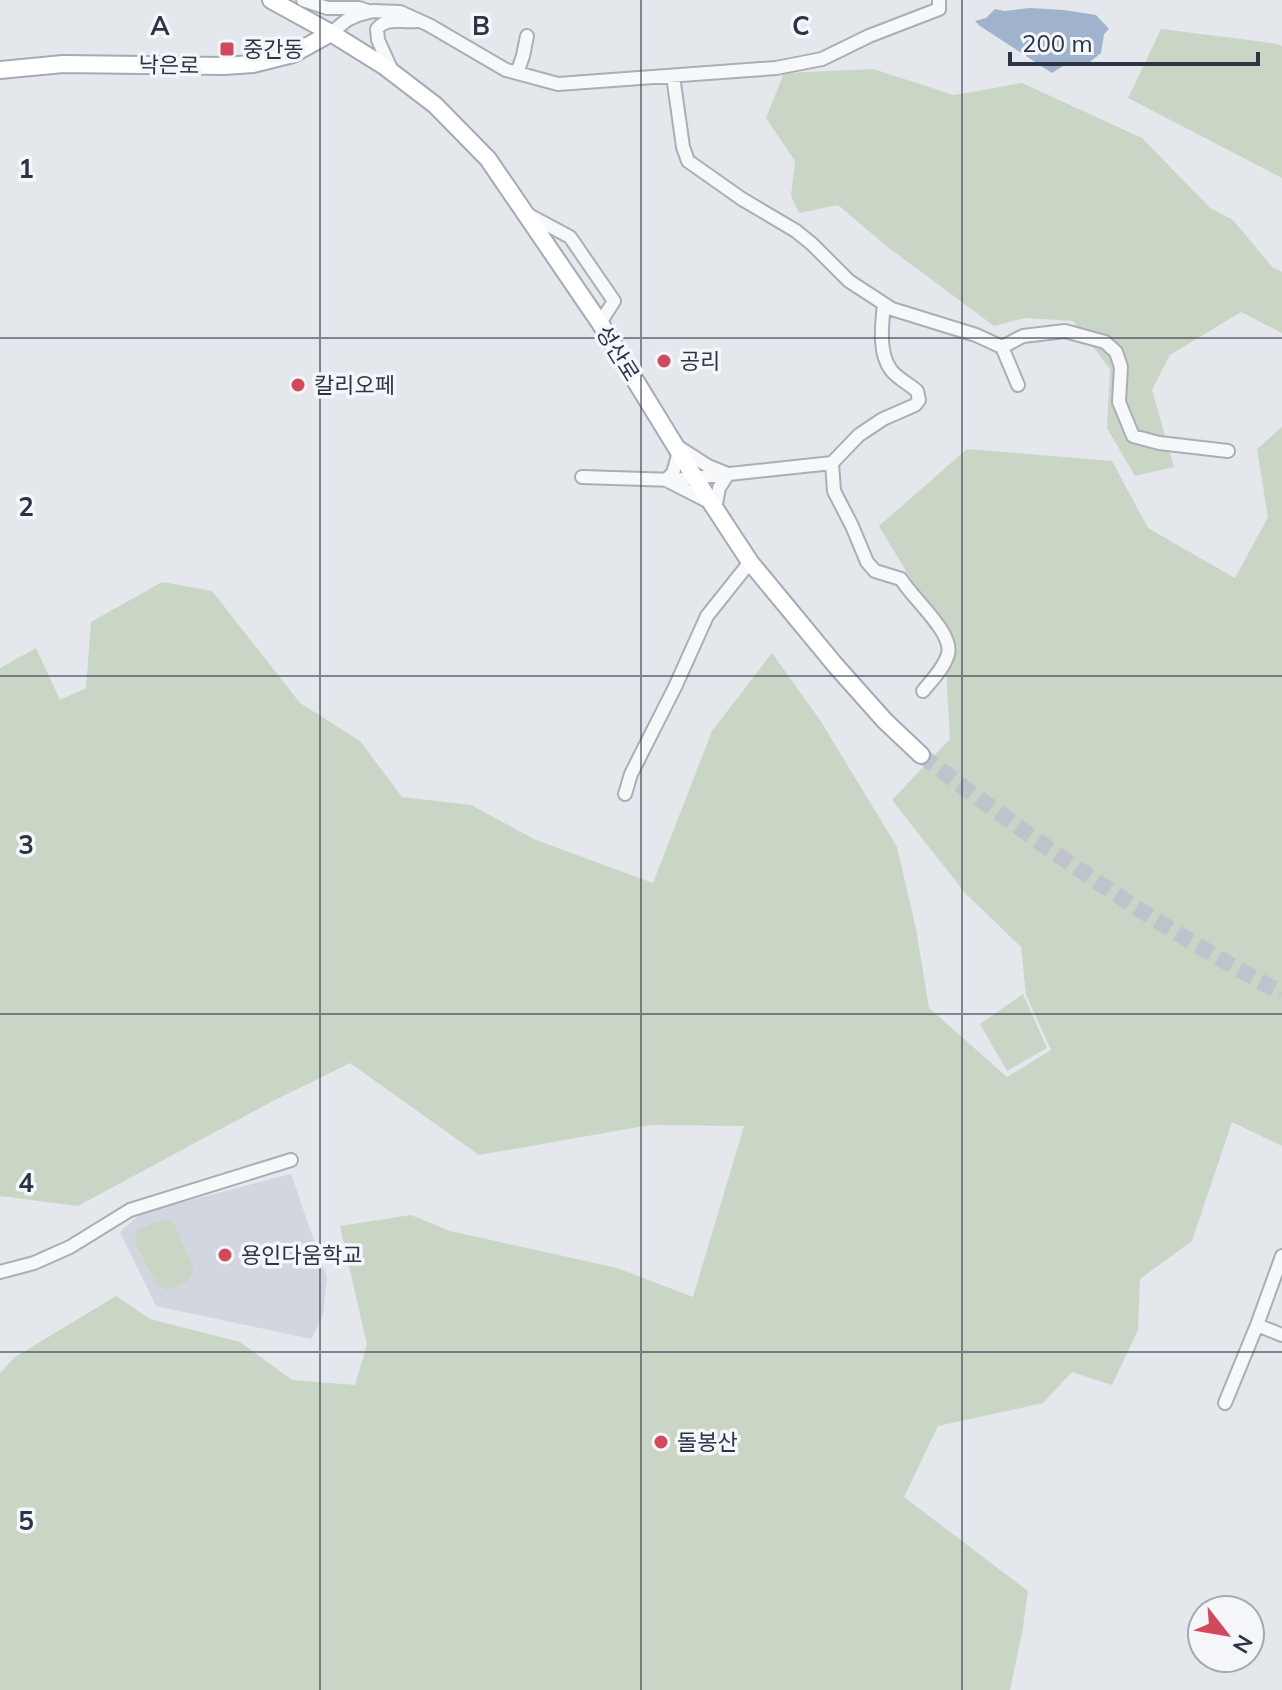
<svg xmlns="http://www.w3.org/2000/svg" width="1282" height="1690" font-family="Mulish,'Noto Sans KR',sans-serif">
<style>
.built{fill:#d2d6de}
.green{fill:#c9d6c5}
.water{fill:#9fb4cc}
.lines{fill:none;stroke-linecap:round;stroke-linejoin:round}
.major-tunnel{stroke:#bfc3cb;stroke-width:16;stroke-dasharray:16 8;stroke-linecap:butt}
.minor-casing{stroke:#a9aeb7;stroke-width:16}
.major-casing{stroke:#a3abb8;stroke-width:20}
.minor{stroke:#f7f8fa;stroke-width:12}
.major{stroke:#fff;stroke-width:16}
.grid{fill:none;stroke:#2b3445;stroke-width:2;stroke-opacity:0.55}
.poi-dot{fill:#d1495b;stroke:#f4f6f9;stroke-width:3}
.labels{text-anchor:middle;stroke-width:7;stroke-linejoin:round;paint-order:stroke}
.poi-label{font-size:22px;fill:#2b3445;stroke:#f4f6f9;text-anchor:start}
.street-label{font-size:22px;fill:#2b3445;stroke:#f4f6f9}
.grid-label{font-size:26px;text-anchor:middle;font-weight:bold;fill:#2b3445;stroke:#f4f6f9;stroke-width:7;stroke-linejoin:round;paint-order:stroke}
</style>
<rect width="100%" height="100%" fill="#e4e7ec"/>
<path class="built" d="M291,1174L327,1278L323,1315L311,1339L156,1306L120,1232L141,1213Z"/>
<path class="green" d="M1161,29L1272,43L1282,46V178L1128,98Z
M873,69L954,95L1022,83L1142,138L1210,208L1233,220L1272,267L1282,272V333L1241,312L1170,355L1152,390L1174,467L1135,476L1107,428L1110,369L1073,321L1025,318L994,326L889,248L838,205L799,213L791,196L795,161L766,118L784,73Z
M1282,427V1146L1232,1122L1192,1241L1140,1279L1138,1330L1112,1385L1072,1372L1043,1403L938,1426L904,1497L1028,1591L1022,1633L1010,1690H0V1373L15,1357L116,1296L150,1319L240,1342L292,1380L355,1385L367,1345L340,1226L411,1215L450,1231L617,1268L693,1297L744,1126L650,1125L479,1155L350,1063L271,1102L78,1206L0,1196V668L36,648L60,700L86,688L91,622L162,582L212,591L300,703L360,741L402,797L471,805L536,840L653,883L712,731L772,653L820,720L897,847L916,929L929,1008L1007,1077L1051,1050L1026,995L1021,947L965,893L892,800L950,739L944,634L879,526L967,449L1112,461L1148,528L1235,578L1268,517L1257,449Z
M1023,994L1047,1048L1007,1071L980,1024Z
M163,1220L171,1221L175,1225L193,1268C193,1283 178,1285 167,1290L158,1286L136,1245L135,1238L137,1230Z"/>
<path class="water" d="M1030,8L1064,10L1096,15L1109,29L1104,34L1101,53L1090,62H1069L1052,73L980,26L975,21L986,18L995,9L1004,11Z"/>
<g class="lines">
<path class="major-tunnel" d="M921,755C1036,842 1155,926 1282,993"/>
<defs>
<path id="minor" d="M303,0L327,8H359L368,11
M331,33L347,20L358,15L373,11L400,12L429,25L506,70L558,84L776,68L822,59L869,36L939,9V0
M393,73L378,40L377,29C387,16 401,23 416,21
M517,73L523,56L527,36
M673,76L683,147L688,161L742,199L796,231L812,244L849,281L892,309L976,335L1002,347L1023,336L1065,331L1105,342L1116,352L1121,367L1119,402L1133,436L1159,443L1228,451
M527,214L570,237L614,301L600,323
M1002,347L1018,385
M677,446L708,466L728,474L719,488L715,509
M679,452L673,473L666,480L709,502
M832,463L834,491L852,526L867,562L875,571L901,579C912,598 954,633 948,654C944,668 932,680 923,691
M582,477L674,480L832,463L859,435L883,419L915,405L919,400L917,391C909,384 897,378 891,370C878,353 882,324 884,304
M625,794L631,774L675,687L707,616L750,562
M0,1272L34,1263L70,1247L130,1210L291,1160
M1257,1325L1282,1335
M1225,1403L1257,1325L1282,1256"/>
<path id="major" d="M271,0L331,33L384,66L435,105L488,159L600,323L695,478L750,562L836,666L885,721L921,755
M0,70L63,64L224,66L253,64L293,54L331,33"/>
</defs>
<use href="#minor" class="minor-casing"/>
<use href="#major" class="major-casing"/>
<use href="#minor" class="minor"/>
<use href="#major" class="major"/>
</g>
<path class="grid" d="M320,0V1690M641,0V1690M962,0V1690M0,338H1282M0,676H1282M0,1014H1282M0,1352H1282"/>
<g class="poi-dot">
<rect x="219" y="41" width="16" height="16" rx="4"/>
<circle cx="664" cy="361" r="8"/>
<circle cx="298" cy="385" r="8"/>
<circle cx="225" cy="1255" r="8"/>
<circle cx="661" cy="1442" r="8"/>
</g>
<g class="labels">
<g class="poi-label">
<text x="243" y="57">중간동</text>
<text x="680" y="369">공리</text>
<text x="314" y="393">칼리오페</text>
<text x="241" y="1263">용인다움학교</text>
<text x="677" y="1450">돌봉산</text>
</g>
<g class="street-label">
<text transform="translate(169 65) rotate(1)" y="8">낙은로</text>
<text transform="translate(618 353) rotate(58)" y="8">성산로</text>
</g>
</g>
<g class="grid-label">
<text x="160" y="35">A</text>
<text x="481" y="35">B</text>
<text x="801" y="35">C</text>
<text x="26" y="178">1</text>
<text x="26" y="516">2</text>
<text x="26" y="854">3</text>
<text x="26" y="1192">4</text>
<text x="26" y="1530">5</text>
</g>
<g transform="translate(1226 1634) rotate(121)"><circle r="38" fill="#f4f6f9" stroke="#a4a8b1" stroke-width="2"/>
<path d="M0-6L14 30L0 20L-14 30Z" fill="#d1495b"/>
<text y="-12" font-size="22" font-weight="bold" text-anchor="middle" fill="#2b3445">N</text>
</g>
<path d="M1010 52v12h248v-12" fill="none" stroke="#2b3445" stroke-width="4"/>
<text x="1022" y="52" font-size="24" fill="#2b3445" stroke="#f4f6f9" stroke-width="6" paint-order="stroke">200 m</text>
</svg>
